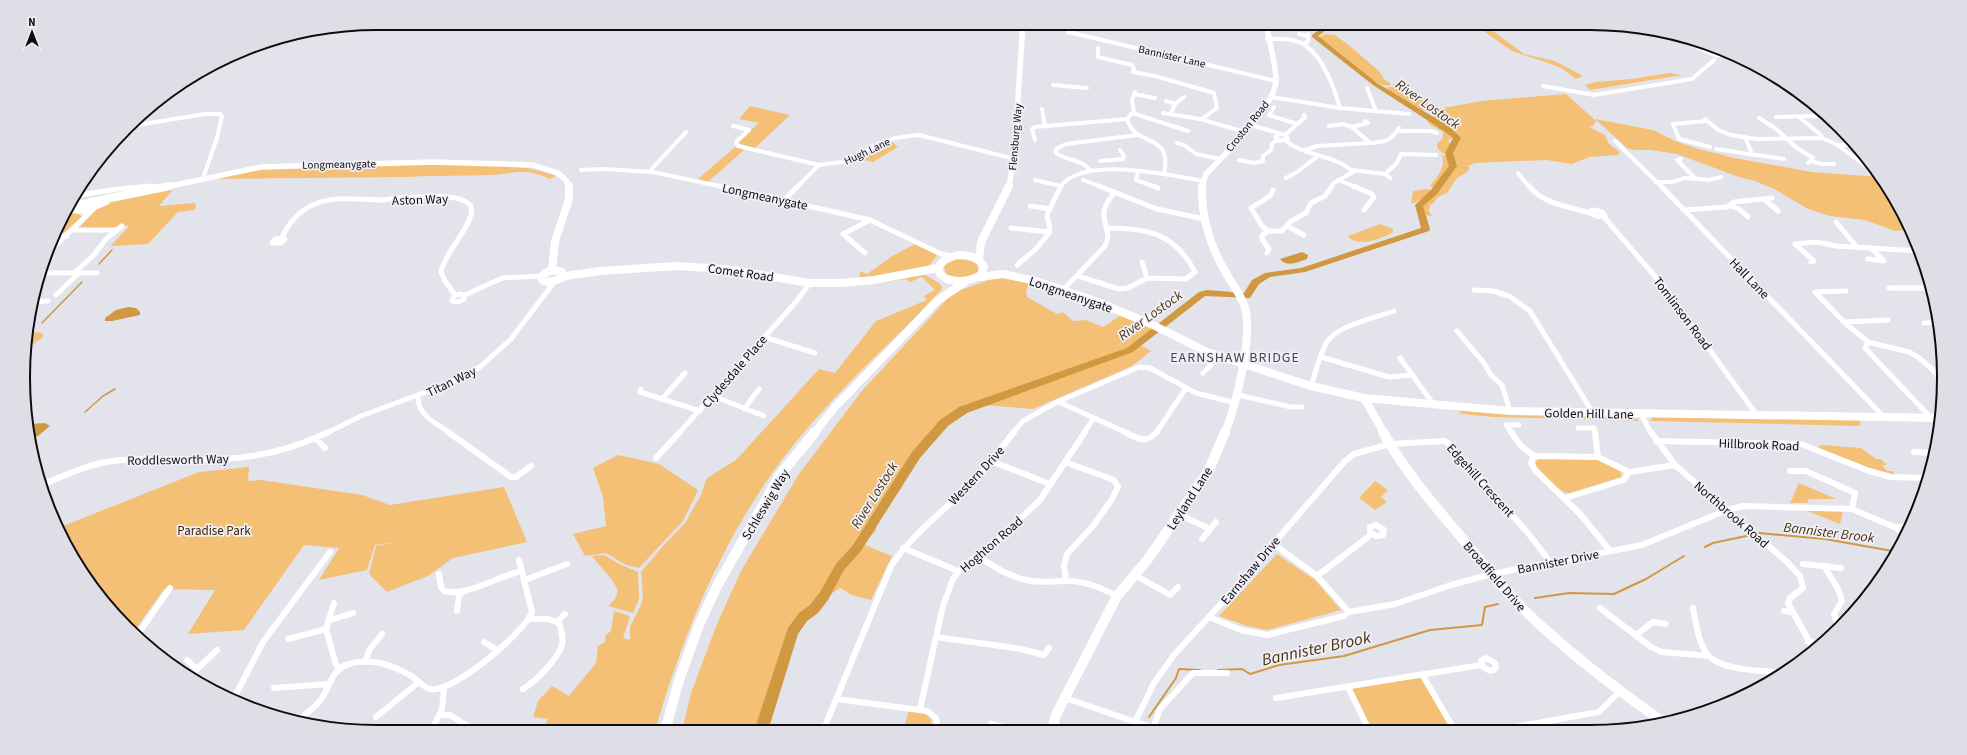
<svg xmlns="http://www.w3.org/2000/svg" width="1967" height="755" font-family="'Source Sans 3',sans-serif">
<style>
.green{fill:#f3c076}
.water{fill:#d09840}
.lines{fill:none;stroke-linecap:round;stroke-linejoin:round}
.stream-far1{stroke:#d09840;stroke-width:1.5}
.stream{stroke:#d09840;stroke-width:2}
.river{fill:#d09840;fill-rule:evenodd}
.street-far2{stroke:#fff;stroke-width:4}
.street-far1{stroke:#fff;stroke-width:5}
.street{stroke:#fff;stroke-width:6}
.secondary-far2{stroke:#fff;stroke-width:5.5}
.secondary-far1{stroke:#fff;stroke-width:8}
.secondary{stroke:#fff;stroke-width:10}
.labels{text-anchor:middle;stroke-width:3.5;stroke-linejoin:round;paint-order:stroke}
.far-street-label{font-size:11px;fill:#0d0d10;stroke:#f1f0f9}
.street-label{font-size:13px;fill:#0d0d10;stroke:#f1f0f9}
.park-label{font-size:13px;fill:#3f2801;stroke:#f1f0f9}
.water-label{font-size:14px;font-style:italic;fill:#4a330d;stroke:#f1f0f9}
.neighbourhood-label{font-size:14px;letter-spacing:1px;fill:#46454d;stroke:#f1f0f9}
.near-water-label{font-size:17px;font-style:italic;fill:#4a330d;stroke:#f1f0f9}
.rim{fill:none;stroke:#0d0d10;stroke-width:2}
</style>
<rect width="100%" height="100%" fill="#e3e3ec"/>
<path class="green" d="M1472,23H1482L1524,54L1555,61L1583,76L1576,79L1561,68L1551,64L1512,51Z
M1325,34L1335,35L1350,46L1380,72L1384,79L1391,84L1390,85C1375,90 1345,55 1332,47C1328,44 1323,42 1319,39L1318,38Z
M1669,73L1682,75L1590,90L1585,85L1596,82L1632,79Z
M1393,84H1397L1407,90L1408,92L1404,95L1422,100L1433,107L1432,110L1482,101L1566,94L1596,121L1593,126L1589,127L1605,135L1609,144L1620,152L1618,155L1589,157L1572,164L1546,160L1475,163L1468,166L1470,168L1467,172L1457,178L1447,193L1438,197L1433,204L1430,205L1429,211L1432,216C1425,216 1422,213 1420,206L1435,195L1454,166V163H1456C1445,157 1454,146 1458,138L1454,132L1430,117L1434,114C1427,109 1419,112 1413,104L1409,105L1387,90V87H1393Z
M750,106L790,115L755,148L737,143L759,123L739,119Z
M1595,119L1653,130L1675,141L1695,148L1735,158L1812,172L1880,177L1897,200L1902,213L1900,215L1909,227L1906,230L1895,231L1865,220L1830,216L1808,209L1774,189L1755,181L1739,177L1677,154L1651,150H1634L1627,148Z
M1427,120L1445,128L1454,137L1448,140L1451,145L1448,153H1442L1437,147V144L1443,138V132L1429,124Z
M891,141L898,147L873,162L859,159L882,144Z
M735,147L745,149L708,182L698,179Z
M1442,155L1448,156L1450,166L1434,189L1430,185C1438,178 1446,165 1442,155Z
M429,163C471,165 516,161 556,176L550,179C525,168 517,173 493,175C464,176 435,175 406,177L209,179L265,169Z
M176,186L159,206L195,203L196,208L194,210L178,212L148,244L111,246L129,226L120,225L114,228H79L100,206L108,202Z
M1428,189L1432,191L1426,197L1414,203H1411L1413,191Z
M66,211L79,214L82,217L50,245Z
M1380,224L1393,229V232C1381,239 1362,247 1349,238L1348,236Z
M915,244L933,252L937,256L927,268L859,278L860,271L867,274L894,255Z
M958,258C968,259 980,260 978,272C971,281 955,279 946,274L944,267L945,264Z
M923,274L939,283L942,287L941,290C930,301 919,314 908,325C864,367 821,409 784,457C722,539 683,634 655,731L541,732L548,719L533,717L538,701L552,686L569,696L596,663L598,646L605,642V636L611,631L614,611L630,616L623,638L630,640V627L641,605L643,595L641,572L662,547L685,523L701,495L706,480L710,476L736,460L819,369L835,373L876,321L927,300L924,296L935,290L922,277L910,282L906,279L874,284Z
M1000,276L1030,283L1026,291L1027,297L1057,314L1063,312L1073,321L1086,320L1103,327L1121,315L1154,329L1136,343L1151,351L1132,366L1033,409L982,405L961,409L922,451L894,490L876,520V531L862,544L892,556L871,600L852,595L840,588L831,594L803,623L795,637L766,731H682L691,693L717,624L741,571L799,474L861,392L950,296L961,290Z
M36,332L43,333L42,338L27,349L26,335Z
M1452,410L1632,416L1633,419H1638L1639,421L1494,417L1462,414L1459,411Z
M1652,417L1859,420L1861,424L1859,426L1651,421Z
M1821,445L1861,448L1876,459H1881L1887,465H1882L1887,471H1893L1895,474H1885L1817,448Z
M618,455L659,464L698,490L683,521L639,568L626,565L606,553L585,556L573,534L606,526L603,497L593,468Z
M1539,458L1600,460L1613,466L1621,472V477L1570,493C1556,492 1545,476 1536,466V462Z
M249,467L248,481L261,480L362,495L390,505L504,487L527,542L453,558L428,576L387,592L369,574L376,546L396,542L375,545L367,570L319,580L343,542L339,548L304,545L244,630L188,634L215,590L164,589L135,630L83,574L58,528L199,472Z
M1375,481L1388,490L1381,497L1387,502L1375,510L1359,498Z
M1799,483L1836,499H1807L1809,503H1790Z
M1805,510L1843,511L1840,524Z
M1277,554L1315,580L1341,610L1267,630L1247,626L1219,616Z
M604,555L621,565L638,572L639,599L633,613L608,606L615,599L618,591C613,578 601,568 592,556Z
M1422,677L1453,729L1371,730L1351,687Z
M909,710C923,712 935,714 931,731H903Z"/>
<path class="water" d="M1302,252L1308,255L1307,259C1298,262 1287,268 1280,259Z
M128,307L136,308L140,312V315L112,321H105V318L116,310Z
M45,423L50,426L38,436L30,438L29,424Z"/>
<g class="lines">
<path class="stream-far1" d="M99,264L112,250
M42,323L82,282
M85,412L103,396L115,389"/>
<path class="stream" d="M1759,533L1825,539L1898,552
M1705,547L1713,543L1751,535
M1535,598L1569,593L1614,594L1646,579L1684,556
M1218,670L1242,669L1250,674L1279,665L1344,656L1430,630L1482,625L1485,607L1498,604
M1149,717L1176,678L1179,669L1200,670"/>
<path class="river" d="M1329,23H1336L1318,36L1377,83L1450,127L1461,138L1453,153L1457,166L1437,194L1423,206L1430,229L1429,231L1305,272L1270,277L1259,284L1250,298L1205,296L1133,352L967,413L948,426L920,458L861,551L844,570L828,600L818,613L807,621L798,634L768,731H754L788,628L799,613L810,605L820,592L836,564L853,545L912,452L940,420L959,407L1127,348L1199,292L1207,290L1244,293L1252,280L1265,273L1301,268L1421,228L1415,205L1431,190L1449,166L1445,153L1453,138L1444,131L1373,85L1312,37V35Z"/>
<path class="street-far2" d="M1068,32L1276,81
M1299,34L1308,36
M1671,34L1714,55L1742,58
M1267,39C1280,39 1296,38 1306,46C1323,57 1335,90 1340,108
M1303,44L1308,41V34
M1098,48V57L1132,65L1134,68L1133,72L1155,76L1214,93L1217,108L1202,119
M1053,85L1087,88
M1543,86L1594,95L1692,79L1714,60
M1367,88L1376,111
M1135,92L1132,100L1134,111L1127,119C1136,149 1173,131 1164,174
M1134,94L1155,98
M1271,97L1340,108L1409,114
M1166,101L1175,104
M1274,107L1269,115L1297,124
M1042,109L1045,126
M1132,113L1188,131
M1163,113L1200,119L1245,132
M1171,113L1175,104L1184,97
M1776,117L1816,116
M1799,117L1821,135L1822,138
M1759,118L1776,129L1797,148L1813,158L1808,163
M1705,119L1718,130L1731,135L1756,139L1822,138L1836,144L1863,164L1872,167
M1707,121L1673,124L1679,139L1710,147
M1251,125L1285,135L1288,139L1279,141L1275,137L1279,135
M131,126L205,114H220L222,116L217,138L203,178
M733,126L749,130L736,142L738,146L819,165
M1329,126L1343,124L1352,127
M1397,131H1431L1437,133
M1285,135L1305,117L1304,115
M1745,137L1752,154
M1035,140L1032,129L1035,127L1127,119
M1286,141C1305,157 1335,154 1353,172L1334,183L1331,187
M1615,141L1662,187
M1177,143L1184,145L1196,154L1220,159
M1370,143C1385,142 1391,141 1399,128
M1838,145H1857
M1716,149L1784,159
M1306,150L1317,146L1370,143L1352,127L1368,123L1365,121
M1681,159L1677,160L1696,179
M1239,160L1254,163L1263,161V156L1271,150L1272,144L1277,140
M1100,161L1123,159L1124,156L1120,150
M1811,161L1821,164H1834
M581,170L603,169L652,172L724,187
M1352,170L1385,174L1397,163L1401,154L1436,155
M1091,171C1082,159 1067,161 1056,153V149L1066,144L1137,135
M649,172L686,132
M1138,172L1136,180L1156,187
M1518,173L1529,187
M1385,174L1390,178
M1286,178L1297,172L1318,156
M1035,180L1061,186
M1083,180L1101,187
M1338,180L1356,187
M1656,182H1672L1685,178L1709,180L1721,177
M139,187L155,186
M797,187L819,165L849,161L878,144L895,138L919,135L1011,158
M1060,187C1083,155 1170,175 1204,181"/>
<path class="street-far1" d="M719,186L870,220L941,254L954,256
M1099,186L1157,209L1204,219
M1153,186L1158,188
M1353,186L1372,194L1374,197L1364,210
M1529,186C1543,204 1569,207 1590,213
M1661,186L1883,416
M74,196L118,189L151,186
M1764,199L1778,211
M784,200L798,186
M1030,206L1050,209
M1731,206L1739,209L1748,217
M1595,210L1602,212L1605,216C1598,217 1594,217 1590,211Z
M1685,210L1727,207L1734,202L1772,198
M1604,217L1665,288L1756,414
M1836,222L1857,247
M1287,226L1304,235
M1011,228L1049,232
M73,230H117L106,239L93,256L74,273
M117,230L122,226
M1268,231L1262,226L1251,208L1270,196L1273,190
M54,236H67
M282,238C288,223 300,210 315,204C337,195 360,200 382,200C398,199 464,189 471,207C476,222 444,253 441,272L445,281L455,295
M282,238L285,239L281,243H272L275,239Z
M865,253L843,234L870,220
M1267,253L1269,249L1262,239V236L1268,231H1282L1291,221L1306,213L1311,203L1325,196L1332,186
M46,255L95,207
M1868,259L1884,261L1871,248
M1142,262L1147,278
M1811,262L1814,261L1795,244L1817,242L1836,246L1919,251
M1017,265L1036,249L1049,233L1050,229L1047,215L1061,186
M40,273H97
M1078,276L1119,289L1128,288L1147,278L1186,279L1195,272C1175,233 1147,228 1106,228
M1889,288H1923L1931,290
M1063,290L1105,246C1116,225 1090,220 1115,192
M1474,290L1493,291L1509,296L1530,311L1593,413
M1815,292L1844,322L1868,342L1909,352L1918,357L1942,378
M1815,292L1846,291
M460,294L465,295L464,299L458,302L452,301L454,296Z
M56,295L79,273
M465,295L502,278L541,276
M33,302L48,301
M1144,321L1167,306
M1844,322L1888,320
M1924,323L1939,322
M1457,331L1484,363L1491,375L1502,385L1510,411
M764,337L815,353
M1868,342L1865,348L1931,418
M1193,354L1208,361
M1321,357L1389,377L1412,375
M1400,358L1434,405
M1203,373L1211,365L1208,361L1214,354
M1311,386C1316,372 1319,355 1327,342C1338,325 1375,318 1394,311
M641,389L640,392L700,411
M1238,395L1291,407H1302
M713,396L764,416
M418,397C418,416 436,423 450,433
M662,399L685,373
M1059,402L1127,433
M744,409L759,389
M1641,414L1651,433
M1578,428H1594L1595,433
M327,433L361,416L450,383L480,367L511,339L555,281
M679,433L796,302L810,283
M1013,433L1023,421L1055,403L1139,367L1150,368L1196,393L1235,403
M1084,433L1093,419
M1156,433L1186,388
M1512,433L1506,425H1519"/>
<path class="street" d="M448,432L511,477H516L531,466
M1124,432C1139,438 1144,445 1157,432
M1511,432L1521,446L1534,456
M1595,432L1598,457
M1651,432L1675,465L1786,561L1800,576L1803,588L1790,598L1788,603L1814,650
M315,438L325,448
M1656,441L1801,444L1869,471L1891,477L1928,478
M1914,452L1935,453
M656,458L680,432
M991,461L1050,484
M1065,462L1114,480L1118,487L1112,499L1093,526L1067,554L1064,566L1066,581
M1790,471H1806L1855,493L1852,509
M41,485C64,476 88,464 113,461C149,456 185,461 220,459C258,458 295,448 329,432
M1565,498L1624,480L1629,472
M1180,515L1210,529
M1376,525L1384,530L1383,535L1376,536L1370,532V527Z
M1894,527H1908
M1202,539L1216,522
M1272,543L1317,576L1349,612
M903,548L958,571
M1610,551L1581,515L1535,470L1531,463L1534,456L1598,457L1629,472L1675,465
M978,556C994,567 1011,578 1031,581C1043,583 1055,581 1067,581C1086,581 1101,588 1117,596
M1803,564L1841,568
M1824,566L1838,589L1842,601L1834,614L1838,626
M439,574L441,587L444,591C468,597 497,576 522,571
M1135,575L1170,595L1178,587
M1317,576L1372,534
M525,580L567,564
M334,603L326,629L336,665L339,668
M1600,608L1651,647L1662,652L1709,656
M1693,608C1696,622 1698,644 1708,655C1722,671 1760,670 1780,673
M457,611L459,596L463,592
M1784,611L1793,612
M1209,617L1241,630L1267,635L1344,616L1349,612L1395,604L1451,585L1492,574L1642,545L1727,510L1743,506L1852,509L1894,527L1905,534
M328,621L353,613
M557,622L565,614
M138,634L170,588
M1636,635L1653,622L1666,624
M936,637L1021,649L1044,655L1049,648
M288,639L326,629
M484,642L497,650
M1808,642L1824,643
M1486,658L1495,663L1496,667L1494,670L1490,671L1483,667L1481,661Z
M187,660L196,668
M365,662L370,649L382,634
M190,676L217,650
M1423,676L1454,729
M1348,687L1369,730
M274,688L329,684
M523,689C535,682 558,659 562,645C564,637 561,630 559,623L548,619H530
M1065,698L1159,730
M1276,698L1481,665
M836,699L927,711L936,718L938,731
M233,700L263,642L330,552
M920,709L943,606L953,579L962,567L992,545L1040,500L1085,432
M440,715H450L477,732
M376,717L419,682
M297,721C305,715 313,709 320,701C330,688 331,669 349,664C371,657 395,666 413,677C419,681 423,688 431,689C453,693 524,633 532,612L519,560
M1135,722L1154,683L1174,655L1228,596L1345,461L1354,454L1390,444L1444,441L1448,443L1528,533L1551,563
M991,724L1017,730
M1153,728L1160,709L1193,673H1227
M1504,729L1599,712L1620,691
M823,731L891,566C913,533 945,510 973,482C988,467 1001,448 1014,432
M431,732L442,709L444,688"/>
<path class="secondary-far2" d="M166,187L261,167L433,162L533,165L558,173L566,180L569,187
M1009,187L1014,157L1023,23
M1202,187L1206,174C1224,155 1275,107 1276,81C1276,65 1269,40 1266,23"/>
<path class="secondary-far1" d="M1202,186C1201,218 1210,246 1226,273C1232,284 1242,296 1245,308C1253,337 1236,405 1225,433
M67,207L170,186
M68,209L85,210L106,201
M958,255C969,255 979,257 984,267L981,275C949,293 917,266 958,255Z
M979,260L981,242L1009,186
M552,270L555,241L569,199V186
M562,277V272C554,269 546,270 541,278L543,281L550,282L571,275L601,271L676,266L726,269L809,283H841L874,280L938,268
M979,277L1003,274L1036,281L1095,301L1151,324L1207,352L1311,386L1364,398L1510,411L1940,418
M1364,398L1384,433
M814,433L836,406L937,301L965,282"/>
<path class="secondary" d="M1383,432C1404,470 1433,504 1461,537C1488,569 1515,604 1547,631C1583,664 1622,693 1662,721
M1052,730L1056,715L1117,596L1148,559L1209,470L1225,432
M665,731L679,680L699,625L717,586L780,475L815,432"/>
</g>
<g class="labels">
<g class="far-street-label">
<text transform="translate(1172 56) rotate(13)" y="4">Bannister Lane</text>
<text transform="translate(1247 126) rotate(-51)" y="4">Croston Road</text>
<text transform="translate(1015 137) rotate(-85)" y="4">Flensburg Way</text>
<text transform="translate(867 151) rotate(-25)" y="4">Hugh Lane</text>
<text transform="translate(339 164) rotate(-1)" y="4">Longmeanygate</text>
</g>
<g class="street-label">
<text transform="translate(765 196) rotate(12)" y="5">Longmeanygate</text>
<text transform="translate(420 199) rotate(-2)" y="5">Aston Way</text>
<text transform="translate(741 272) rotate(8)" y="5">Comet Road</text>
<text transform="translate(1750 278) rotate(46)" y="5">Hall Lane</text>
<text transform="translate(1071 294) rotate(19)" y="5">Longmeanygate</text>
<text transform="translate(1683 313) rotate(53)" y="5">Tomlinson Road</text>
<text transform="translate(734 371) rotate(-49)" y="5">Clydesdale Place</text>
<text transform="translate(451 381) rotate(-26)" y="5">Titan Way</text>
<text transform="translate(1589 413) rotate(1)" y="5">Golden Hill Lane</text>
<text transform="translate(1759 444) rotate(2)" y="5">Hillbrook Road</text>
<text transform="translate(178 459) rotate(-1)" y="5">Roddlesworth Way</text>
<text transform="translate(976 475) rotate(-47)" y="5">Western Drive</text>
<text transform="translate(1481 480) rotate(48)" y="5">Edgehill Crescent</text>
<text transform="translate(1189 498) rotate(-57)" y="5">Leyland Lane</text>
<text transform="translate(765 504) rotate(-59)" y="5">Schleswig Way</text>
<text transform="translate(1732 514) rotate(41)" y="5">Northbrook Road</text>
<text transform="translate(991 544) rotate(-41)" y="5">Hoghton Road</text>
<text transform="translate(1558 561) rotate(-11)" y="5">Bannister Drive</text>
<text transform="translate(1250 570) rotate(-50)" y="5">Earnshaw Drive</text>
<text transform="translate(1495 576) rotate(49)" y="5">Broadfield Drive</text>
</g>
<g class="park-label">
<text x="214" y="535">Paradise Park</text>
</g>
<g class="water-label">
<text transform="translate(1428 104) rotate(35)" y="5">River Lostock</text>
<text transform="translate(1150 315) rotate(-36)" y="5">River Lostock</text>
<text transform="translate(874 495) rotate(-58)" y="5">River Lostock</text>
<text transform="translate(1829 532) rotate(7)" y="5">Bannister Brook</text>
</g>
<g class="neighbourhood-label">
<text x="1235" y="362">EARNSHAW BRIDGE</text>
</g>
<g class="near-water-label">
<text transform="translate(1316 648) rotate(-12)" y="6">Bannister Brook</text>
</g>
</g>
<path d="M0 0H1967V755H0ZM377 30H1590A347 347 0 0 1 1937 377V378A347 347 0 0 1 1590 725H377A347 347 0 0 1 30 378V377A347 347 0 0 1 377 30Z" fill="#dfdee6" fill-rule="evenodd"/>
<path class="rim" d="M377 30H1590A347 347 0 0 1 1937 377V378A347 347 0 0 1 1590 725H377A347 347 0 0 1 30 378V377A347 347 0 0 1 377 30Z"/>
<g transform="translate(32 32)" stroke="#f1f0f9" stroke-width="3" paint-order="stroke">
<path d="M0-3L7 15L0 10L-7 15Z" fill="#0d0d10"/>
<text y="-6" font-size="11" font-weight="bold" text-anchor="middle" fill="#0d0d10">N</text>
</g>
</svg>
